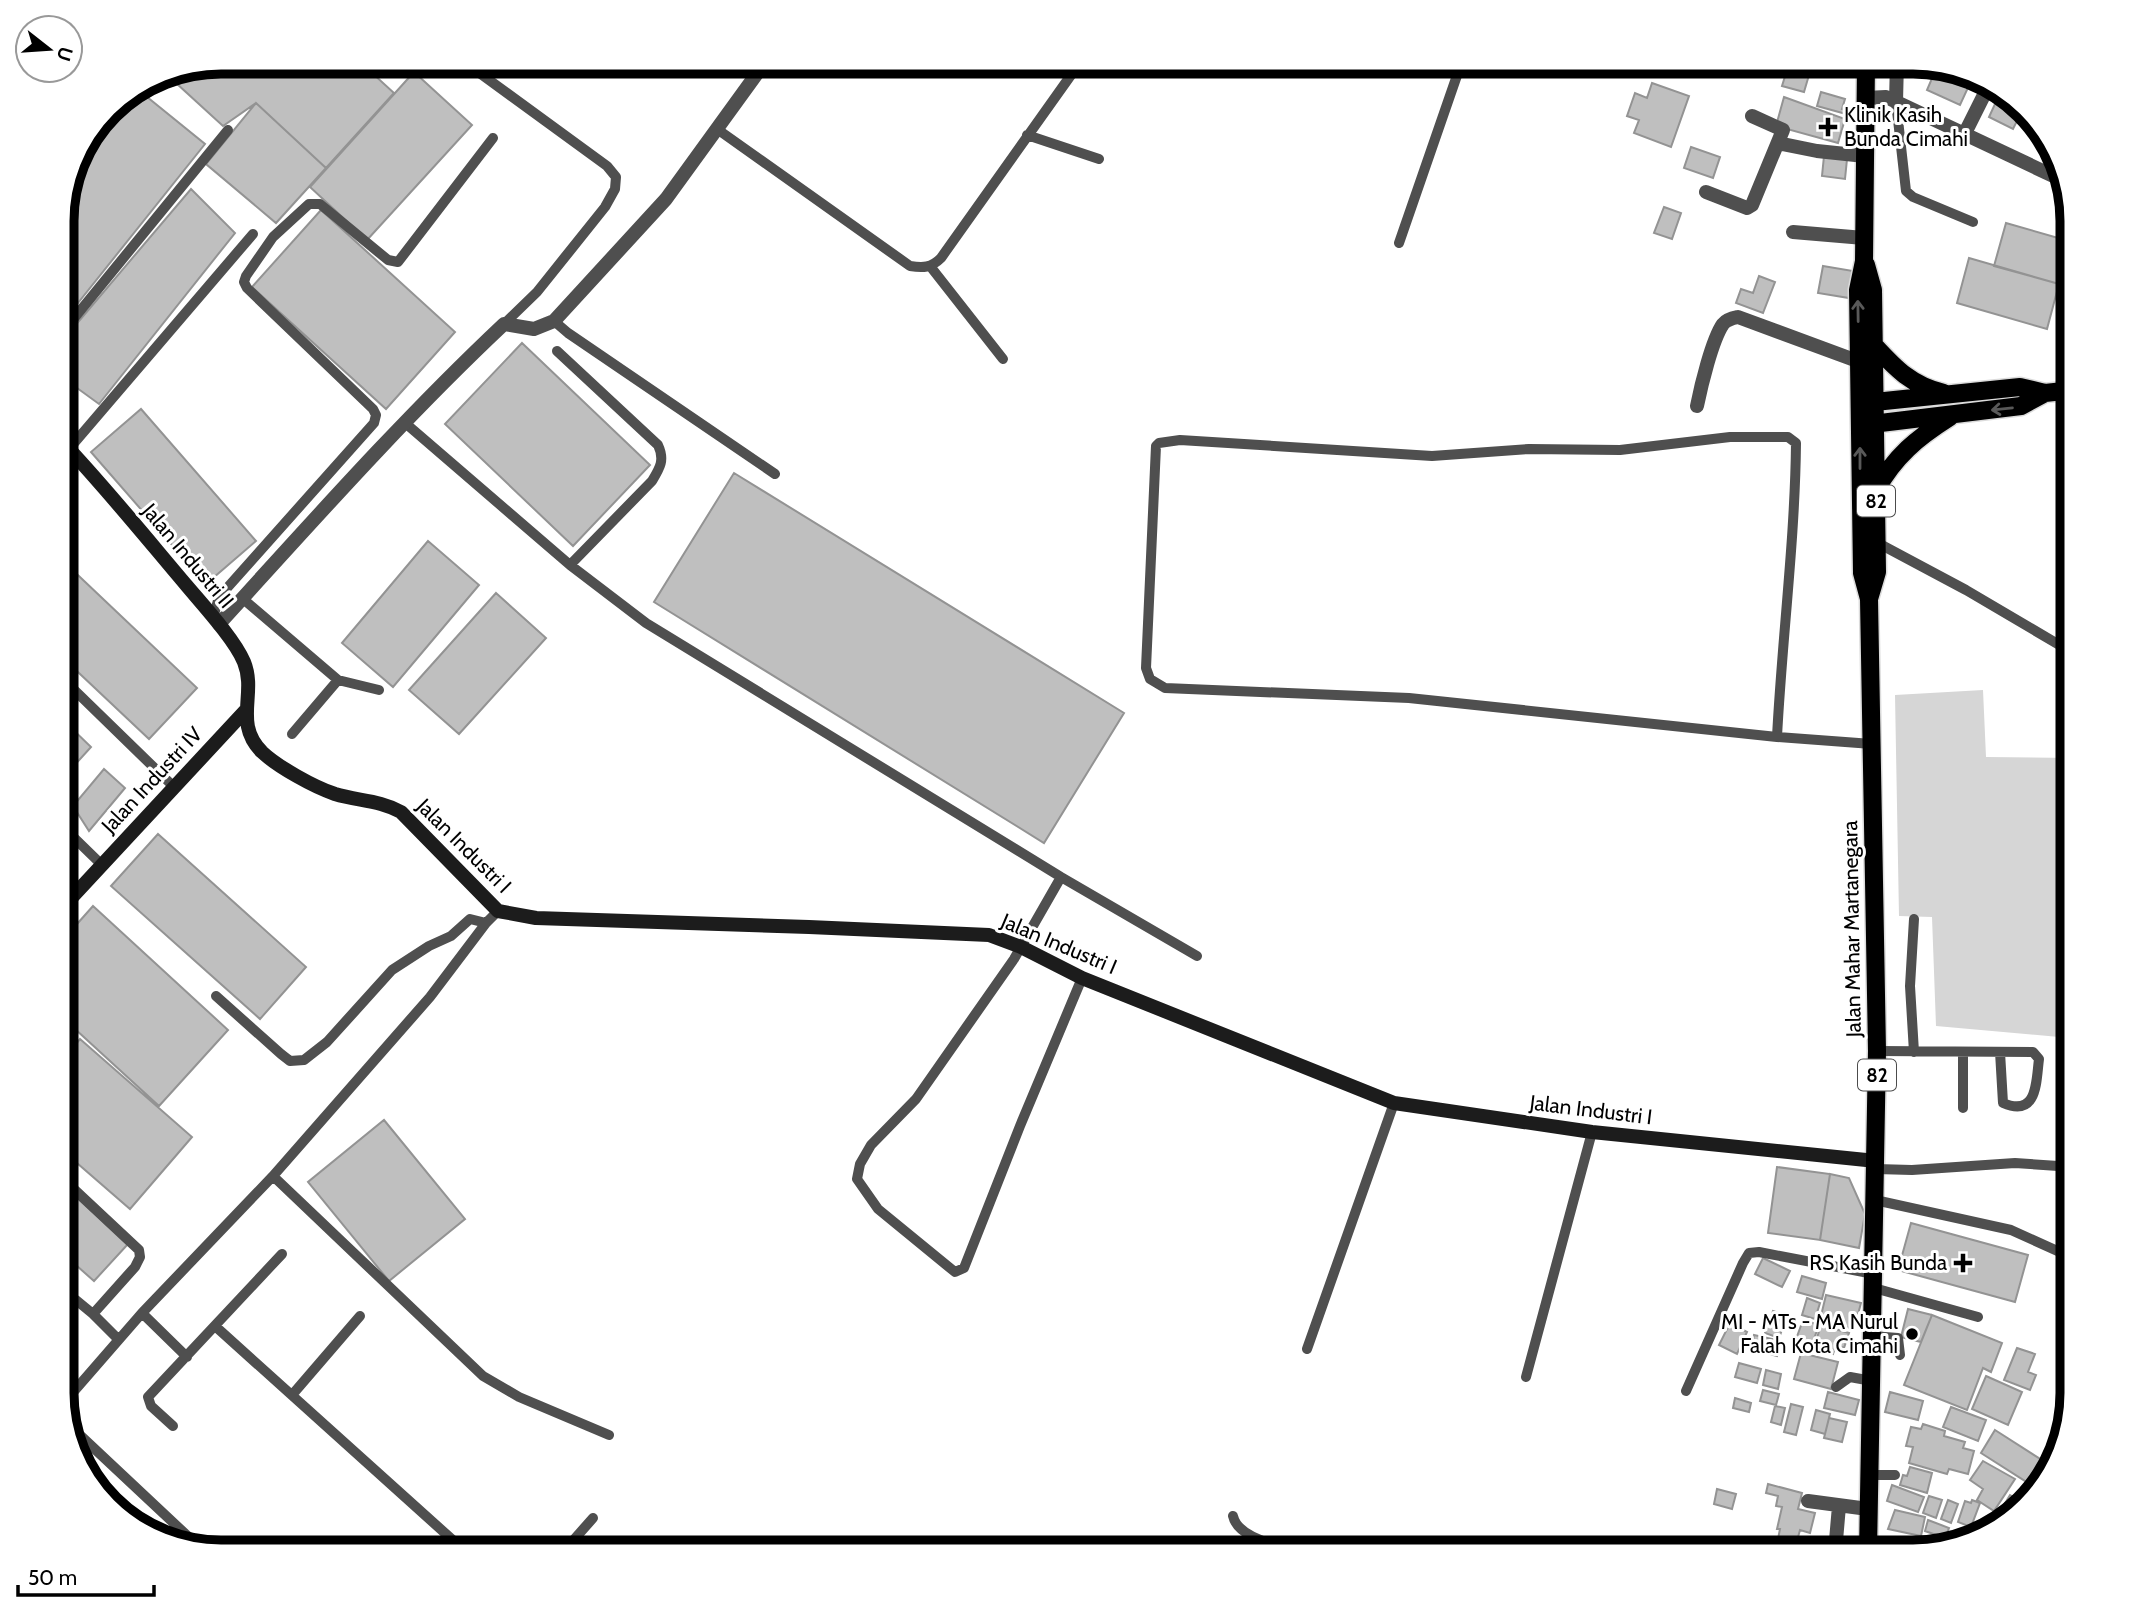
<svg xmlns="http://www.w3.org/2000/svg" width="2134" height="1613" font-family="Cabin,sans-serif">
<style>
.green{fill:#d6d6d6}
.building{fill:#bfbfbf;stroke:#939393;stroke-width:2}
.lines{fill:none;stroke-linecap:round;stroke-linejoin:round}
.primary-casing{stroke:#dbdbdb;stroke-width:21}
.service{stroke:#4f4f4f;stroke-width:10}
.minor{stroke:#4f4f4f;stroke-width:14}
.tertiary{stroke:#4f4f4f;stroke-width:14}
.secondary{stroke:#1c1c1c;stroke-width:14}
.primary{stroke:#000;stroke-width:18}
.oneway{stroke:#595959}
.poi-dot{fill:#000;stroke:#fff;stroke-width:2.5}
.labels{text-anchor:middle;stroke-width:6;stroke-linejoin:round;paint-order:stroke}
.shield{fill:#fff;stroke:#4c4c4c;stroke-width:2}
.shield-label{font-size:19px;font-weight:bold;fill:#000}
.poi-label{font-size:21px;fill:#000;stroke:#fff;text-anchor:end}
.street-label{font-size:21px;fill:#000;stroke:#fff}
.rim{fill:none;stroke:#000;stroke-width:9}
</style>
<rect width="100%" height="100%" fill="#fff"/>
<path class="green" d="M1983,690L1986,757L2073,758V965L2066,967L2057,980L2073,1008V1134L2057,1132L2059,1037L1936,1026L1932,917L1899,916L1895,695Z"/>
<path class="building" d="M220,61H359L394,93L326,168L256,103L223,126L164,72Z
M1774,61H1794L1791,70L1809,75L1804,92L1782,86L1786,73L1772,68Z
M1936,69L1971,81L1960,105L1927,90Z
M414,72L472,125L367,240L310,187Z
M1652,83L1689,96L1671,147L1634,133L1639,120L1627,116L1635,93L1647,98Z
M136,88L205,144L62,323V209L77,150L115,101Z
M2001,91L2011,94L2023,109L2013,129L1989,117Z
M1821,92L1845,99L1842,109L1847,110L1846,114L1817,106Z
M1784,97L1845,119L1838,143L1776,126Z
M256,103L326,168L276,223L206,164Z
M2035,123L2054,147L2053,149L2029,136Z
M1691,147L1720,157L1713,178L1684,168Z
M1824,156L1847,159L1845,179L1822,176Z
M191,189L235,233L99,404L62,377V341Z
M1664,207L1681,213L1672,239L1654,233Z
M321,210L455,332L386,409L252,287Z
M2006,223L2072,242L2059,284L1994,266Z
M1969,258L2059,284L2047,329L1957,303Z
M1823,266L1853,271L1849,298L1818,293Z
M1759,276L1775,282L1763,313L1736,303L1741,289L1753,293Z
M522,343L650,465L573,546L445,424Z
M141,409L256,541L206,584L91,452Z
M734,473L1124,713L1044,843L654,602Z
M428,541L479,585L393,687L342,643Z
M62,560L197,688L149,739L62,657Z
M496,593L546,638L459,734L409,690Z
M62,719L91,747L62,779Z
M104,769L125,788L89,831L73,806Z
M158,834L306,967L260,1019L111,886Z
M93,906L228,1030L159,1106L62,1017V941Z
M80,1039L192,1137L130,1209L62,1150V1061Z
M384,1120L465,1219L389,1281L308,1182Z
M1777,1167L1830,1174L1820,1240L1768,1233Z
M1830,1174L1849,1178L1865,1214L1859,1248L1820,1240Z
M62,1184L128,1244L94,1281L77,1266L62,1283Z
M1911,1223L2028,1255L2015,1302L1898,1270Z
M1763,1258L1790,1271L1782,1287L1755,1274Z
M1802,1276L1826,1283L1822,1299L1797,1292Z
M1826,1295L1861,1303L1854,1329L1820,1320Z
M1807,1298L1820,1303L1815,1319L1802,1315Z
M1908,1309L1932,1315L1921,1342L1901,1337Z
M1773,1311L1787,1316L1779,1338L1765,1333Z
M1932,1315L2002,1343L1991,1372L1983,1368L1967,1410L1904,1385Z
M1803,1320L1819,1325L1811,1347L1795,1342Z
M1730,1323L1747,1332L1737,1354L1719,1345Z
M1821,1325L1849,1333L1844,1348L1836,1345L1833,1354L1819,1350L1821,1343L1816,1341Z
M1754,1335L1781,1341L1777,1356L1751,1349Z
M2017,1348L2035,1354L2028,1372L2036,1375L2030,1390L2004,1380Z
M1801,1353L1838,1362L1831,1389L1794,1379Z
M1739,1363L1761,1369L1757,1383L1735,1377Z
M1766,1370L1781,1374L1778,1389L1763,1385Z
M1986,1376L2022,1392L2008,1425L1972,1409Z
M1763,1390L1779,1394L1776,1405L1760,1401Z
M1828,1392L1859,1400L1855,1415L1824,1408Z
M1890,1392L1923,1401L1918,1420L1885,1412Z
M1735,1398L1751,1403L1749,1412L1733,1408Z
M1791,1404L1803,1407L1796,1435L1784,1432Z
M1775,1406L1785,1408L1781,1425L1771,1422Z
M1951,1407L1986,1420L1978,1441L1943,1427Z
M1816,1410L1830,1414L1825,1434L1811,1430Z
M1829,1418L1847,1422L1842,1442L1824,1438Z
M1923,1424L1945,1431L1944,1436L1965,1442L1963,1448L1974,1451L1968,1474L1949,1469L1947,1474L1909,1463L1913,1447L1906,1446L1911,1427L1921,1429Z
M1995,1430L2048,1464L2039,1490L1981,1453Z
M1983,1461L2015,1479L1994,1511L1977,1500L1983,1489L1970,1480Z
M1910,1467L1932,1473L1927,1493L1900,1485L1903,1475L1907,1476Z
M1768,1484L1802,1493L1798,1509L1815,1513L1810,1533L1800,1530L1795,1548L1777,1544L1780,1529H1777L1782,1507L1776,1506L1778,1496L1766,1493Z
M1892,1485L1924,1497L1918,1512L1887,1501Z
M1717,1489L1736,1494L1732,1509L1714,1504Z
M2010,1495L2024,1503L2001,1521L1996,1518Z
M1929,1496L1942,1500L1936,1518L1923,1513Z
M1948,1500L1958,1504L1951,1523L1941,1519Z
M1972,1500L1980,1503L1971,1527L1958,1522L1965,1501L1971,1503Z
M1895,1510L1925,1517L1921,1536L1888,1529Z
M1928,1520L1949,1528L1945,1538L1925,1531Z
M1951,1532L1970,1539L1946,1544Z
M1891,1542L1909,1544L1907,1552H1889Z
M1911,1544L1925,1545L1924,1549L1910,1552Z"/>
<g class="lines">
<defs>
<path id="primary" d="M1866,61L1864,261L1858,290L1862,573L1869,599L1877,1051L1868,1552
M1866,265L1873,290L1877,572L1869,599
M1874,345C1895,368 1912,386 1944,393
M1865,403L2020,387L2045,393L2073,390
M1864,425L2021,406L2045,393
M1876,490C1895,456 1917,438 1950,417"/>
</defs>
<use href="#primary" class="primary-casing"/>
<path class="service" d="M463,61L607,166L616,177L615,189L605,207L537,292L504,324
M1896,102L1906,191L1913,197L1973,222
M717,129L910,266C923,268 931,268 941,258L1081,61
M1027,135L1099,159
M1399,243L1462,61
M930,266L1003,359
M554,321L568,333L775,474
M62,333L228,130
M557,351L658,445C665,460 660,468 652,481L570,565
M404,422L570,565L646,623L1061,877L1197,956
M69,449L253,234
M1876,542L1966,590L2073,653
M242,598L338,680L379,690
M213,618L219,597L374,423L376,415L373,409L247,288L244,282L246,276L273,237L309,204H320L388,260L398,262L493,138
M62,678L174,787
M292,734L338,680
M1777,737C1782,639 1795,541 1796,443L1788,437H1730L1620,450L1529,449L1432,456L1180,440L1159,443L1156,446L1146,668L1150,679L1165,688L1409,698L1777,737L1872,744
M62,826L102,865
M1061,877L1014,959L916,1099L871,1145L860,1164L857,1179L878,1209L955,1272L964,1268L1020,1126L1082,978
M216,996L281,1054L290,1061L304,1060L327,1042L392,970L429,946L451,936L470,919L486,923
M1877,1051L2033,1052L2039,1059C2036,1081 2038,1118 2003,1103L2000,1052
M1914,1052L1910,986L1914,919
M1963,1108V1052
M1876,1169L1912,1170L2015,1163L2073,1167
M273,1176L483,1376L519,1397L609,1435
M62,1178L139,1250L140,1257L135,1267L93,1314L118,1339
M1875,1200L2011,1230L2073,1258
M1874,1288L1978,1317
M62,1304L70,1299L76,1300L93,1314
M142,1313L187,1357
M215,1326L466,1552
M1872,1336L1898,1338L1900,1355
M1307,1349L1394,1103
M1526,1377L1592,1132
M1836,1387L1850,1377L1872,1381
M1686,1391L1743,1263L1749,1253L1759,1252L1874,1274
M292,1395L360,1316
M62,1405L142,1313L273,1176L430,997L486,923L498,911
M67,1423L195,1543
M173,1426L151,1406L148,1397L282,1254
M1869,1475H1895
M1233,1516C1238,1538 1276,1545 1296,1552
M563,1552L593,1518
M801,1552L804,1547"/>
<path class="minor" d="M1866,98L1886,97L2064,181
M1896,102L1897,61
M1964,135L1988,87
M1778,143L1817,151L1865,156
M1706,192L1747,208L1752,205L1783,130L1752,116
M1793,232L1864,238
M1697,406C1701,386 1712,340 1723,324C1727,319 1733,318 1738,317L1860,362
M1808,1501L1868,1509
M1706,1550L1723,1552
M1835,1552L1839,1506"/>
<path class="tertiary" d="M219,624C312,522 403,419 504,324L534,329L554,321L666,199L766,61"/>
<path class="secondary" d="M62,445L69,449C110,493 148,540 187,586C203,605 235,640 244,662C257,694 233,723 262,752C278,767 314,787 335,794C358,801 380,800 401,812L498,911L536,918L809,927L989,935L1021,947L1082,978L1394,1103L1592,1132L1876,1161
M62,908L245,711"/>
<use href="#primary" class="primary"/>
</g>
<defs><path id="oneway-shaft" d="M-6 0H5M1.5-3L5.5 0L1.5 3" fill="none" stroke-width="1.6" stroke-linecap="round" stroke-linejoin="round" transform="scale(1.75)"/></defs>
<g class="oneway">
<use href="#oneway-shaft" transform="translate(1858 311) rotate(-91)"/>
<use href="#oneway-shaft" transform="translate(2002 409) rotate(174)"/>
<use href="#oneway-shaft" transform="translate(1860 458) rotate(-90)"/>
</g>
<g class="poi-dot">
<path d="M1824.5 116.5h7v7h7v7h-7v7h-7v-7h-7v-7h7z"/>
<path d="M1959.5 1252.5h7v7h7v7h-7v7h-7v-7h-7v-7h7z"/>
<circle cx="1912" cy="1334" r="7"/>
</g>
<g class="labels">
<g class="shield">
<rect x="1857" y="485.5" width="38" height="31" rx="5"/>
<rect x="1858" y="1059.5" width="38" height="31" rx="5"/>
</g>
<g class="shield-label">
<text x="1876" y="508">82</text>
<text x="1877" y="1082">82</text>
</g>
<g class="poi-label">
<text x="1844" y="122" text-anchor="start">Klinik Kasih<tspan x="1844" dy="24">Bunda Cimahi</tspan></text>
<text x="1947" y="1270">RS Kasih Bunda</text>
<text x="1898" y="1329">MI - MTs - MA Nurul<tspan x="1898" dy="24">Falah Kota Cimahi</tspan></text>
</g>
<g class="street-label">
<text transform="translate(188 556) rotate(50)" y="7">Jalan Industri II</text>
<text transform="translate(152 780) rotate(-47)" y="7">Jalan Industri IV</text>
<text transform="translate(464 846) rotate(45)" y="7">Jalan Industri I</text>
<text transform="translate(1852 929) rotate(-91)" y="7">Jalan Mahar Martanegara</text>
<text transform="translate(1059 944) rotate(23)" y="7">Jalan Industri I</text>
<text transform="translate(1591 1110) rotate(7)" y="7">Jalan Industri I</text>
</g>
</g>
<path d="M0 0H2134V1613H0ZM221 74H1913A147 147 0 0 1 2060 221V1393A147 147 0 0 1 1913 1540H221A147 147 0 0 1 74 1393V221A147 147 0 0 1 221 74Z" fill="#fff" fill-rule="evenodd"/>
<path class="rim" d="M221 74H1913A147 147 0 0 1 2060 221V1393A147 147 0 0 1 1913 1540H221A147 147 0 0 1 74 1393V221A147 147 0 0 1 221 74Z"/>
<g transform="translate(49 49) rotate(107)"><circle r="33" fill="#ffffff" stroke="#999999" stroke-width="2"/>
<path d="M0-5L12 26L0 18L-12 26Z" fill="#000000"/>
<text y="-10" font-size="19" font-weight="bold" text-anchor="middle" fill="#000000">U</text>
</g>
<path d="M18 1585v10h136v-10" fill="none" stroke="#000000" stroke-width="3.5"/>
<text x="28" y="1585" font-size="21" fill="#000000" stroke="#ffffff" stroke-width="5" paint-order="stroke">50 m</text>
</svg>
